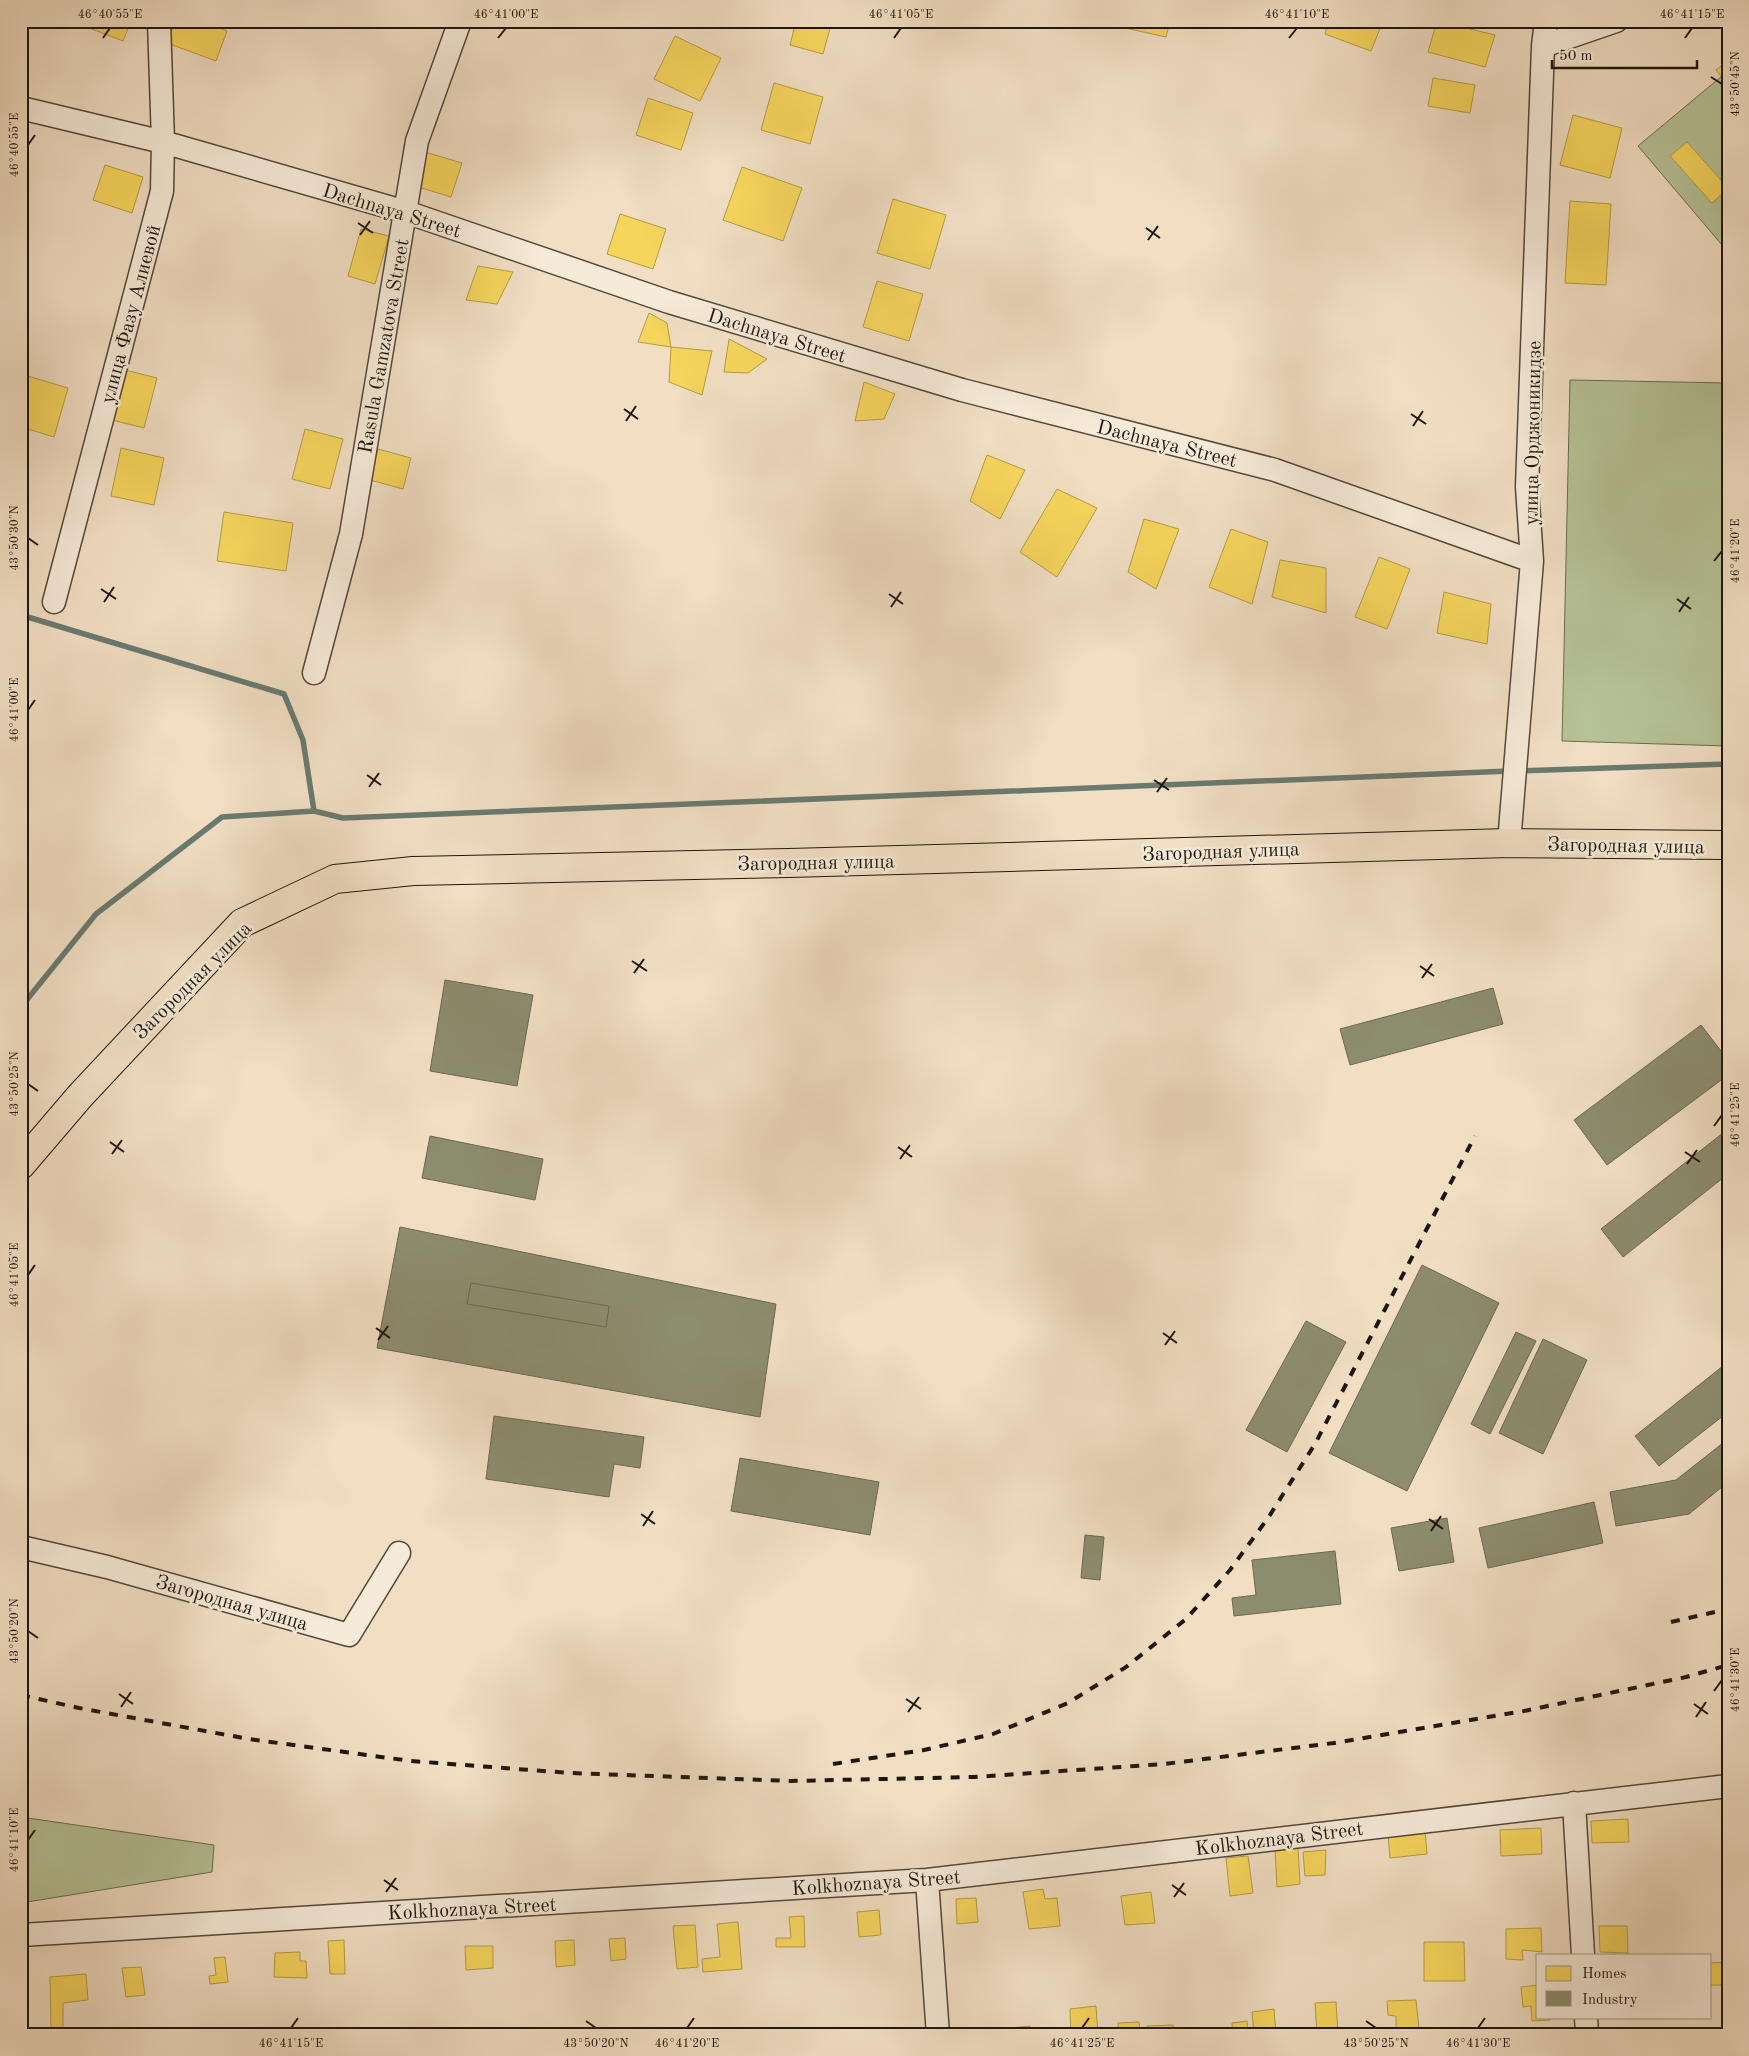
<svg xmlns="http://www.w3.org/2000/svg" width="1749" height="2056" font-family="'Old Standard TT',serif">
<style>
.green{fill:#b6c297;stroke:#6a6c52}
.homes{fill:#f6d55c;stroke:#b59c44}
.industry{fill:#8c8c6e;stroke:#6b6951}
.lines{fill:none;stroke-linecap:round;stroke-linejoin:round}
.stream{stroke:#697a70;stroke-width:5.5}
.minor-casing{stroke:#53483a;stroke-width:25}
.major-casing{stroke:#1e160c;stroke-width:30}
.minor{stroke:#f6ead8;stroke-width:22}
.major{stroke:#f1dec3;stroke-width:28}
.rail{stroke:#1e160c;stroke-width:4;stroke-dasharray:9 9;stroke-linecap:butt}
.ticks{fill:none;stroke:#1e160c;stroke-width:2}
.labels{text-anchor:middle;stroke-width:5;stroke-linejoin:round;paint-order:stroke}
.street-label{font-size:20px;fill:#1e160c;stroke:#f6ead8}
.neatline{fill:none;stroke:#1e160c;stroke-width:2}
.ticks-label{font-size:12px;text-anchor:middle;fill:#1e160c}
</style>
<rect width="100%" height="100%" fill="#f1dec3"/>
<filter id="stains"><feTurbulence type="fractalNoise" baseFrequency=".004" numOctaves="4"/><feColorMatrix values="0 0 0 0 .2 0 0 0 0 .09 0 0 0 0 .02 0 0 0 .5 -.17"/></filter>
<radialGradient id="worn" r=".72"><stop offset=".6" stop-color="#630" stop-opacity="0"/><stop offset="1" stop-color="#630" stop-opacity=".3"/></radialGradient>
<path class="green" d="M1728,71V252L1638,146Z
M1570,380L1728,383V746L1562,741Z
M21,1817L214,1845L212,1872L21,1903Z"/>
<path class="homes" d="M80,21H131L123,41L79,24Z
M175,21H202L227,31L216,61L167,43Z
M796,21H832L823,54L790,45Z
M1108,21H1170L1166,37L1107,24Z
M1328,21H1383L1371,51L1325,34Z
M1437,21L1495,35L1485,67L1428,52Z
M675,36L721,58L700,101L654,79Z
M1728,60V84L1716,70Z
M1433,78L1475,85L1470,113L1428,106Z
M774,83L823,97L810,144L761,130Z
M648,98L693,113L681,150L636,135Z
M1573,115L1622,128L1610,178L1560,165Z
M1687,142L1728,188L1712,203L1670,156Z
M425,152L462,163L451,197L415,186Z
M105,165L143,177L132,213L93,200Z
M742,167L802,188L783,241L723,220Z
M893,199L946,215L930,269L877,253Z
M1570,201L1611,204L1606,285L1565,283Z
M620,214L666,229L653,269L607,254Z
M361,229L389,236L375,284L348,276Z
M478,266L513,272L497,304L466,300Z
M877,281L923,294L909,341L863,327Z
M649,313L667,323L671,347L638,342Z
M729,339L767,359L748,373L724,372Z
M671,347L712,351L702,395L669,382Z
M125,370L157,378L144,428L112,420Z
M21,374L68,388L54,437L21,427Z
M864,382L895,394L884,419L855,421Z
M305,429L343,439L330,489L292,479Z
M121,448L164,458L154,505L111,496Z
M378,449L411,458L403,489L370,480Z
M987,455L1025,470L1000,519L970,501Z
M1057,489L1097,508L1057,577L1020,552Z
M224,512L293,523L286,571L217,561Z
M1144,519L1179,529L1156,589L1128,572Z
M1231,529L1268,542L1252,604L1209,587Z
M1379,557L1410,569L1387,629L1355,617Z
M1280,560L1326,568V613L1272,597Z
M1444,592L1491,604L1487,644L1437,633Z
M1628,1819L1629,1842L1592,1843L1591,1821Z
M1541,1828L1542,1854L1501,1856L1500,1830Z
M1425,1830L1427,1854L1390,1858L1388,1834Z
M1298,1848L1300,1884L1277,1887L1275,1850Z
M1326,1850L1325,1875L1305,1876L1303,1852Z
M1248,1856L1253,1893L1230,1896L1226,1858Z
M1043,1889L1045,1899L1057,1898L1060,1926L1029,1929L1023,1892Z
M1151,1892L1155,1923L1125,1925L1121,1896Z
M976,1898L978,1922L957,1924L956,1899Z
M879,1910L881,1935L859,1937L857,1912Z
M804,1916L805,1947H776V1938H791L789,1917Z
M738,1922L742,1969L703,1972L702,1959L720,1957L717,1924Z
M695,1925L698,1967L677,1969L673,1926Z
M1599,1926H1627L1628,1953L1600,1952Z
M1541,1928L1542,1952L1522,1950L1523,1960L1506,1959V1929Z
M625,1938L626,1959L611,1961L609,1939Z
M344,1940L345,1974H330L328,1941Z
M574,1940L575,1965L556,1967L555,1941Z
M1424,1942H1464L1465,1981H1424Z
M465,1946H493V1968L466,1970Z
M300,1952V1961H306L307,1978L274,1977L275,1953Z
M225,1957L228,1982L210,1984L209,1976L216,1975L214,1958Z
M1728,1962V2008L1724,1985H1710V1963Z
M141,1967L145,1995L126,1997L122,1968Z
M86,1974L88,2000L63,2003V2029H51L50,1977Z
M1538,1985V2017H1550V2020L1532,2021L1531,2006L1523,2007L1521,1987Z
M1416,2000L1419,2028L1396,2029V2016L1388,2015L1387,2001Z
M1336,2002L1338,2034L1317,2035L1315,2003Z
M1096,2006L1098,2035H1071L1070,2009Z
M1274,2009L1276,2035H1254L1252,2012Z
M1247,2021L1248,2035H1233L1232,2023Z
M1139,2022L1140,2035H1119L1118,2023Z
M1173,2025L1174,2035H1147V2026Z
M1030,2026L1032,2035H1012L1011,2028Z
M788,2030V2035H754L753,2031Z
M1057,2032V2035H1038V2033Z"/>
<path class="industry" d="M445,980L533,995L517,1086L430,1071Z
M1493,988L1503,1024L1350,1065L1340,1029Z
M1701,1025L1728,1060V1075L1607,1165L1574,1120Z
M1728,1129V1174L1623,1257L1601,1229Z
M430,1136L543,1159L535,1200L422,1178Z
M400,1227L776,1304L760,1417L377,1348Z
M1422,1265L1499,1303L1407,1491L1329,1453Z
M471,1283L609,1306L606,1327L467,1304Z
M1306,1321L1346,1342L1287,1452L1246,1430Z
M1516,1332L1536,1341L1490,1434L1471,1424Z
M1543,1339L1587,1360L1543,1454L1499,1433Z
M1728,1362V1412L1659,1466L1635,1436Z
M494,1416L644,1437L640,1468L614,1464L609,1497L486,1479Z
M1728,1439V1482L1689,1514L1616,1526L1610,1492L1676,1480Z
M740,1458L879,1482L870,1535L731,1511Z
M1594,1502L1603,1543L1488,1568L1479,1528Z
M1447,1518L1454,1562L1399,1571L1391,1528Z
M1085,1535L1104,1537L1100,1580L1081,1578Z
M1335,1551L1341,1604L1234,1616L1232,1598L1256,1595L1252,1560Z"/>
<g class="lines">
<path class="stream" d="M21,615L284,694L303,740L314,811
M1519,771L1728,764
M21,1007L96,914L222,817L314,811L343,818L1510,771"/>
<defs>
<path id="minor" d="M1543,46L1616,21
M21,108L163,142L406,212L669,302L962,390L1275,470L1532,561
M54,602L162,191L163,142L159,21
M314,673L351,534L417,141L460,21
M1509,843L1532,561L1527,487L1543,46L1546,21
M21,1547L107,1567L349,1635L399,1553
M1574,1803L1583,1955
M927,1880L938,2035
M21,1935L927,1880L1728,1786
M1586,2017L1587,2035"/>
<path id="major" d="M21,1165L80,1096L242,923L335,879L413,871L789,863L1509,843L1728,845"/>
</defs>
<use href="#minor" class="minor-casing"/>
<use href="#major" class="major-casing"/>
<use href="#minor" class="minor"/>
<use href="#major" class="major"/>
<path class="rail" d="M1671,1622L1728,1609
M21,1695L79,1708L249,1739L411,1761L570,1773L791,1781L974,1777L1164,1764L1334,1743L1524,1711L1686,1677L1728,1665
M833,1764L924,1750L993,1734L1068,1703L1126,1667L1186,1619L1230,1570L1268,1518L1315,1444L1475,1136"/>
</g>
<path class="ticks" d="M103,38L110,28M498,38L506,28M894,38L901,28M1289,38L1297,28M1685,38L1692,28M1711,77L1722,84M28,145L35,135M358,223L373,233M1146,228L1160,238M360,235L370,221M1148,240L1158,226M624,409L638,419M1411,414L1426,424M626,421L636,406M1413,426L1423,411M28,538L38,545M1714,561L1722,551M101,589L116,599M889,594L903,604M1677,599L1691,609M104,602L114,587M891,607L901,592M1679,612L1689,597M28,710L35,700M367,775L381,785M1154,780L1169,790M369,787L379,773M1157,792L1167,778M632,961L647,971M1420,966L1434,976M634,973L644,959M1422,978L1432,964M28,1084L38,1091M1714,1126L1722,1115M110,1142L124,1152M898,1147L912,1157M1685,1152L1700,1162M112,1154L122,1140M900,1159L910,1145M1687,1164L1697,1150M28,1275L35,1265M376,1328L390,1338M1163,1333L1177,1343M378,1340L388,1326M1165,1345L1175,1331M641,1514L655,1524M1429,1519L1443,1529M643,1526L653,1511M1431,1531L1441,1516M28,1631L38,1638M1714,1691L1722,1680M119,1694L133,1704M906,1699L921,1709M1694,1704L1708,1714M121,1707L131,1692M908,1712L919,1697M1696,1717L1706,1702M28,1840L35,1830M384,1880L398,1890M1172,1885L1186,1895M386,1892L396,1878M1174,1897L1184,1883M586,2021L596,2028M1366,2021L1376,2028M291,2028L298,2018M687,2028L694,2018M1082,2028L1089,2018M1478,2028L1485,2018"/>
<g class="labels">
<g class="street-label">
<text transform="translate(392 210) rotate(17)" y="7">Dachnaya Street</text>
<text transform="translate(130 314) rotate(-75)" y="7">улица Фазу Алиевой</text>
<text transform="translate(777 335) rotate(17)" y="7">Dachnaya Street</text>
<text transform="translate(383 346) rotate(-80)" y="7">Rasula Gamzatova Street</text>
<text transform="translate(1532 433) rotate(-89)" y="7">улица Орджоникидзе</text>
<text transform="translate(1167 443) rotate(14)" y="7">Dachnaya Street</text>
<text transform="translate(1626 845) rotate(1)" y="7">Загородная улица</text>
<text transform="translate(1221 851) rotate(-2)" y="7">Загородная улица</text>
<text transform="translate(816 862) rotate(-1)" y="7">Загородная улица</text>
<text transform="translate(192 980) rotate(-45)" y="7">Загородная улица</text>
<text transform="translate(232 1602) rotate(16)" y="7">Загородная улица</text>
<text transform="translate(1279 1838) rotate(-7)" y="7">Kolkhoznaya Street</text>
<text transform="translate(876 1882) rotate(-4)" y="7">Kolkhoznaya Street</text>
<text transform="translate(472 1908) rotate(-3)" y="7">Kolkhoznaya Street</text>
</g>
</g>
<rect width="1749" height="2056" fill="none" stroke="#f1dec3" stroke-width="55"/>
<rect x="1536" y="1954" width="175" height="65" fill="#f6ead8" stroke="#a09586"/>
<rect x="1546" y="1966" width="25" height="15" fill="#f6d55c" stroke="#a09586"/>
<text x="1582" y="1978" font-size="15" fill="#1e160c">Homes</text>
<rect x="1546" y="1991" width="25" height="15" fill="#8c8c6e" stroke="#a09586"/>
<text x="1582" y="2004" font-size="15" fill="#1e160c">Industry</text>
<path d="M1552 60v8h145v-8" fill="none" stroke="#1e160c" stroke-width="2.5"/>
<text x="1559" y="60" font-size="15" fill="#1e160c" stroke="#f6ead8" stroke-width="4" paint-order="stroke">50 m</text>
<rect x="28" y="28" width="1694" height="2000" class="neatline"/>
<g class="ticks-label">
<text x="110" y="18">46°40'55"E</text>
<text x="506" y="18">46°41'00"E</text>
<text x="901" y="18">46°41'05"E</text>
<text x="1297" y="18">46°41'10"E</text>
<text x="1692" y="18">46°41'15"E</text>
<text transform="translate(1735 84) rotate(-90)" y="4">43°50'45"N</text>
<text transform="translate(14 145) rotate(-90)" y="4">46°40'55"E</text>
<text transform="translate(14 538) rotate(-90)" y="4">43°50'30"N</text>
<text transform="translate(1735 551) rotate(-90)" y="4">46°41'20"E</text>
<text transform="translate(14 710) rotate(-90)" y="4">46°41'00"E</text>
<text transform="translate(14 1084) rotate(-90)" y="4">43°50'25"N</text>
<text transform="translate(1735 1115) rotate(-90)" y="4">46°41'25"E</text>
<text transform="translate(14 1275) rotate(-90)" y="4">46°41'05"E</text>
<text transform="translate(14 1631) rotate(-90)" y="4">43°50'20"N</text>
<text transform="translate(1735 1680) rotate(-90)" y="4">46°41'30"E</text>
<text transform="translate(14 1840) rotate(-90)" y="4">46°41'10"E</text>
<text x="291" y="2047">46°41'15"E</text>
<text x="596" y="2047">43°50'20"N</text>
<text x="687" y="2047">46°41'20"E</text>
<text x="1082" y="2047">46°41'25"E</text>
<text x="1376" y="2047">43°50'25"N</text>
<text x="1478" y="2047">46°41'30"E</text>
</g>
<rect width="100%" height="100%" filter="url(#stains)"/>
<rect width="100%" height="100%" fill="url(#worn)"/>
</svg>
